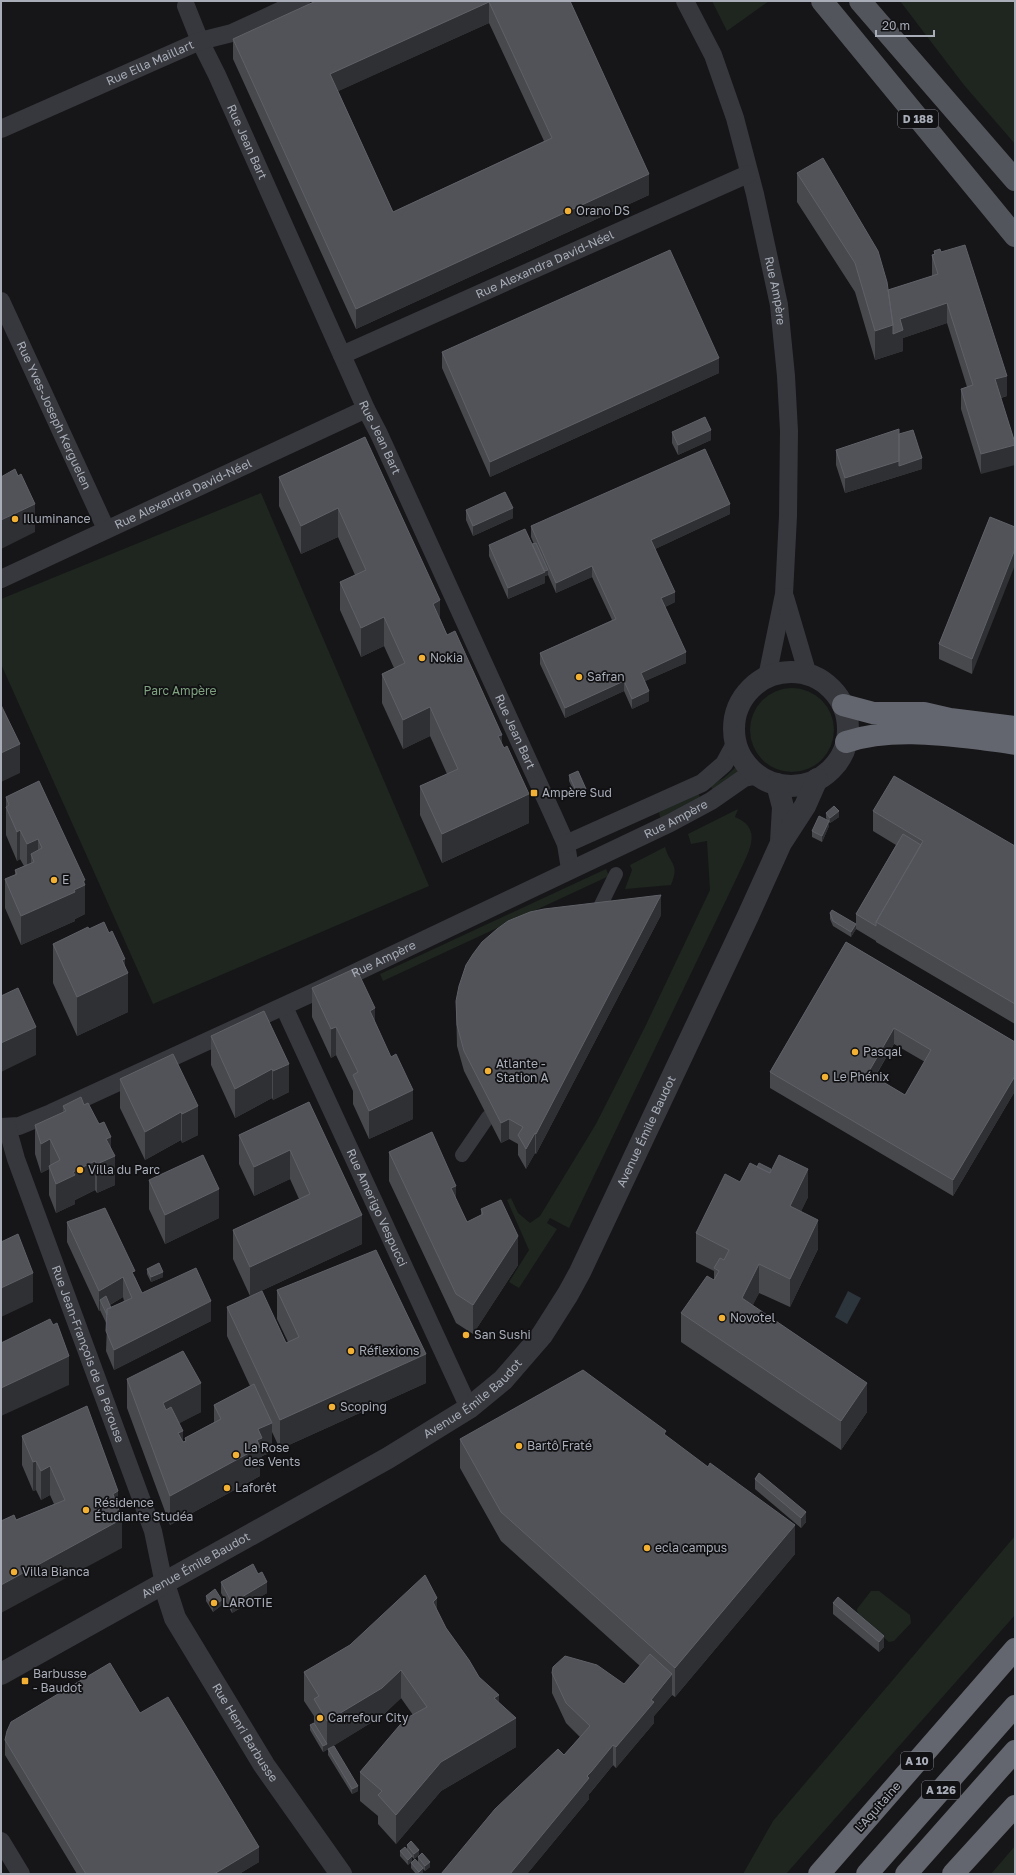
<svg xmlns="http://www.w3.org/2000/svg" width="1016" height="1875" font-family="'Golos Text',sans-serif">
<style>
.green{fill:#1e261f}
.water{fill:#2c353c}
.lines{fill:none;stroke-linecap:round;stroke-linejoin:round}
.pedestrian{stroke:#37383d;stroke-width:14}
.minor{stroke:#37383d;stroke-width:18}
.tertiary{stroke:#37383d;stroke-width:22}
.primary{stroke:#53555c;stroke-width:22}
.motorway{stroke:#63666e;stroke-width:22}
.wall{fill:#47494d;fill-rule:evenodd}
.shaded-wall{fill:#2f3033}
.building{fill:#525359;stroke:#5f6168;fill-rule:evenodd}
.poi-dot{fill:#f2b134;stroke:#111113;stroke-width:1.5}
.labels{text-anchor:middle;stroke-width:3.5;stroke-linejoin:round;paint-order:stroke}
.shield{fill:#111113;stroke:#7b7e86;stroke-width:1}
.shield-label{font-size:11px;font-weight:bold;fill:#a8adb8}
.street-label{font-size:12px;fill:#a8adb8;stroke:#111113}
.poi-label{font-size:12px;fill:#a8adb8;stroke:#111113;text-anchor:start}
.park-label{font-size:12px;fill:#7fa381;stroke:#111113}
</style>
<rect width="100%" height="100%" fill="#161618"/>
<path class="green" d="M712,1H769L727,31Z
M900,1H1015V144L964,85Z
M261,493L429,886L153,1004L1,664V599Z
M750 730a42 42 0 1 1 84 0a42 42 0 1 1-84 0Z
M737,766L740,770L714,792L710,785L724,778Z
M697,791L702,801L665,820L660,817L659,812Z
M738,809L735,817C765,829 747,854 738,875L569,1228L550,1218L547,1223L557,1229L519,1288L509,1282L529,1250L507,1200L511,1198L518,1213L530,1223L540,1216L596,1124L645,1027L710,890L707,841L691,844L688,834Z
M665,847C670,865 680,863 671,885L625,889L632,870L630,865Z
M606,869L609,876L383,981L380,974Z
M1015,1536V1615L786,1874H743L773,1821Z
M871,1591H879L910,1615L911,1623L894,1641L889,1642L858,1617L857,1609Z
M1015,1846V1874H991Z"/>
<path class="water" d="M848,1291L861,1298L847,1324L835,1317Z"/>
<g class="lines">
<path class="pedestrian" d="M594,919L616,874
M462,1155L488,1117"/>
<g class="minor">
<path id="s1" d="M685,1L713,55L735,118L755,194L779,305L786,376L789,431L788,516L784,594L767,677"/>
<path id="s2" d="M186,6L200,41L217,75L366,409L379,434L553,815L566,844L570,869"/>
<path id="s3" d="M1,129L200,41L232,33L301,1"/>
<path id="s4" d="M1,301L106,529"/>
<path id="s5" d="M342,355L748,174"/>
<path id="s6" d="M1,579L366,409"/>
<path d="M785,597L808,675"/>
<path d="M566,844L702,783L724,764L736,742"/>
<path id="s7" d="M284,1007L469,1408"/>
<path id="s8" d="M1,1127L19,1126L51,1113L323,988L670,823L711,801L744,778L759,775"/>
<path id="s9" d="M7,1127L16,1159L153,1531L164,1584"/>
<path d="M1,1841L21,1874"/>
</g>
<g class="tertiary">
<circle cx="791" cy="729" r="57"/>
<path d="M777,784L783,807L781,842"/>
<path id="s10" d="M164,1584L175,1618L264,1765L341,1874"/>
<path id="s11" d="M1,1674L388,1458L469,1408L503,1380L542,1335L568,1294L580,1272L748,916L781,843L805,806L817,779"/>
</g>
<path class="primary" d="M822,1L1015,236
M860,1L1015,180"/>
<path class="motorway" d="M843,705L873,713H924L950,719L1015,727
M846,742C888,728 938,734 981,739C992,741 1004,741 1015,744
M819,1874L1015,1649
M867,1874L1015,1706
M906,1874L1015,1751
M953,1874L1015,1806"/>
</g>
<path class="wall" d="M316,1H570L649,195L356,329L233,59V39ZM489,23L544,141L393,212L338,91Z
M797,173L888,290L932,276V255L934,254V251L941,252L1007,396L1001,398L981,474L961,409V389L967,387L947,323L903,338V351L875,360L855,292L797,202Z
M442,352L719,373L490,477L442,368Z
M672,432L711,440L678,455L672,443Z
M899,434L922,469L845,493L836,465V450Z
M365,437L447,635L502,745L529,823L442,863L420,815V786L447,774L430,736L403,749L382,703V674L394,668L384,646L361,657L340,610V582L355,575L338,537L301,554L279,506V477Z
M466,510L513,518L473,536L466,520Z
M730,514L655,549L675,602L665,607L686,663L645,681L649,701L632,709L624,691L565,718L540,664V653L612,620L592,577L556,593L548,575L545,576V583L508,599L489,556V545L532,544H534L531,537V526Z
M990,517L972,674L939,659V644Z
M569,775L586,794L577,798L569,781Z
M6,797L85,884V914L75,919V921L21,945L5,908V879L15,875V870L24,866L20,859L17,861L6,835Z
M873,811L1015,846V1024L876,942V941L856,929V914L896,845L873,831Z
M826,813L839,817L830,823L829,822V826L822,842L812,837V831L828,821L826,818Z
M830,913L856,929L851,937L833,926L830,919Z
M661,915L536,1154L535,1153L526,1169L518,1155V1144L509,1139L501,1143L464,1071L457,1046L456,1001Z
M89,929L125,967L128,1012L77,1036L53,983V944Z
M846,942L1015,1042V1091L953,1196L770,1088V1072ZM894,1044L925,1062L905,1095L875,1077Z
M312,988L375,1022L413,1119L369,1139L353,1104V1091L336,1055L331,1058L312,1017Z
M264,1011L289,1092L273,1100L272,1098L235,1118L211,1065V1036Z
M173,1054L198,1135L182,1143L181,1140L145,1160L120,1108V1079Z
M309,1102L362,1244L250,1296L233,1259V1230L299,1199L290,1179L254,1196L239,1164V1135Z
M84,1105L111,1148L115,1185L97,1193L95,1190L75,1200V1204L56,1213L49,1195V1169L41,1173L35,1154V1125L63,1112V1106Z
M389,1152L456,1199L467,1222L481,1215V1209L518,1265L473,1334L456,1323L389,1181Z
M149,1180L219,1218L165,1244L149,1209Z
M740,1182L808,1197L801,1211L818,1249L790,1307L759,1293L752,1306L867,1412L841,1450L681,1342V1313L714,1280V1271L696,1262V1233Z
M67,1222L135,1277L142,1293L211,1321L114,1370L106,1351L107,1325L100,1310L99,1311L67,1242ZM123,1297L124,1301L111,1308L110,1305Z
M147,1269L163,1277L151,1282L147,1274Z
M277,1290L426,1383L280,1449L272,1432V1452L262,1456V1467L260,1468V1476L170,1525L127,1408V1379L201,1412L179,1423L183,1442L185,1441V1438L214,1422V1405L250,1386L227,1336V1307L286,1343L288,1342L277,1319Z
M22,1436L118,1508L122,1548L16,1520L54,1504L50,1495L41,1500L36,1490L33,1491L22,1465Z
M666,1436L795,1554L675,1697L672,1695L654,1716V1723L616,1768L613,1765L591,1792L589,1794V1799L527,1874H441L564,1755L580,1737L566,1723L552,1693V1673L624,1684L640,1666L501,1541L460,1468V1439Z
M759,1473L806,1522L801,1528L755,1489V1479Z
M258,1574L267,1593L232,1613L221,1593V1582Z
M206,1596L222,1605L213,1612L206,1601Z
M838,1597L884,1647L879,1652L833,1614V1603Z
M437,1610L446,1628L479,1677L499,1702L516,1747L441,1791L396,1844L378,1824V1816L360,1801V1772L413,1715L401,1698L382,1716L323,1752L310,1730V1725L314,1723V1716L304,1701V1672Z
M140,1713L259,1862L239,1874H77L5,1755V1740Z
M328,1749L358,1791L352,1794L328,1755Z
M407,1845L419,1855L414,1859L412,1857V1861L408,1865L400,1856V1851L407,1850Z
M418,1857L430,1867L425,1871L423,1869V1873L422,1874H416L411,1868V1863L418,1862Z"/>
<path class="shaded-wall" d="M489,2V23L330,95V74Z
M649,174V195L356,329V309Z
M947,303V323L903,338V351L875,360V331L900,319Z
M719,358V373L490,477V462Z
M1007,376V396L995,399V379Z
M711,430V440L678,455V445Z
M1015,445V465L981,474V454Z
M922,458V469L845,493V478L899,461Z
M35,504V532L1,549V520Z
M730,504V514L651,551V540Z
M338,508V537L301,554V526Z
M513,508V518L473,536V526Z
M1015,549V565L972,674V659Z
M592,566V577L556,593V583Z
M548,570V575L545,576V583L508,599V588Z
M675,592V602L661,609V598Z
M440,600V629L433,604Z
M384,617V646L361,657V628Z
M686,652V663L641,683V673Z
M624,681V691L565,718V708Z
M649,691V701L632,709V699Z
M430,707V736L403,749V720Z
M502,735V764L498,736Z
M20,744V773L1,782V753Z
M586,789V794L577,798V793Z
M529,794V823L442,863V834Z
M839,811V817L830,823V818Z
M829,821V826L822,842V836Z
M20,830V859L17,861V832Z
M38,839V868L31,854V871L27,868V844Z
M85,880V914L75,919V921L21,945V916L74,890Z
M661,895V915L536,1154V1134Z
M856,924V929L851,937V932Z
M125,959V974L128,973V1012L77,1036V997L122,960Z
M1,966H2V976L1,977Z
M375,1008V1037L370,1011Z
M36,1027V1055L1,1072V1043Z
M336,1027V1055L331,1058V1029Z
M894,1028V1044L868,1088V1073Z
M289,1064V1092L273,1100V1071Z
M272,1069V1098L235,1118V1089Z
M1015,1076V1091L953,1196V1180Z
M413,1090V1119L369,1139V1111Z
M198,1106V1135L182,1143V1114Z
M181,1112V1140L145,1160V1132Z
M509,1119V1139L501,1143V1123Z
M535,1133V1153L526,1169V1149Z
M111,1137V1157L115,1156V1185L97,1193V1164L106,1139Z
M50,1139V1168L49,1166V1169L41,1173V1144Z
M290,1150V1179L254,1196V1167Z
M95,1161V1190L75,1200V1204L56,1213V1184L73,1172Z
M808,1169V1197L790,1235V1206Z
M2,1181V1210L1,1211V1182Z
M456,1186V1214L451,1188Z
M219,1189V1218L165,1244V1215Z
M362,1215V1244L250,1296V1267Z
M818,1220V1249L790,1307V1279Z
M518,1236V1265L473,1334V1305Z
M759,1264V1293L742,1327V1298Z
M163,1272V1277L151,1282V1277Z
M33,1273V1302L1,1317V1288Z
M123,1277V1297L104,1308L100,1300V1310L99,1311V1291Z
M211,1301V1321L114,1370V1350Z
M426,1354V1383L280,1449V1420Z
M69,1356V1385L1,1416V1388Z
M201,1383V1412L163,1432V1403Z
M867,1383V1412L841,1450V1421Z
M272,1423V1452L262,1456V1467L260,1468V1476L170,1525V1496L257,1440L258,1429Z
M183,1431V1460L178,1433Z
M36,1461V1490L33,1491V1462Z
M50,1466V1495L41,1500V1471Z
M118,1491V1520L113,1494Z
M806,1512V1522L801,1528V1518Z
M122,1519V1548L1,1613V1585Z
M795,1525V1554L675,1697V1668Z
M267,1582V1593L232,1613V1603Z
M437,1598V1621L433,1602Z
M222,1600V1605L213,1612V1606Z
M884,1636V1647L879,1652V1642Z
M401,1670V1698L382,1716L327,1750V1721Z
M672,1674V1695L654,1716V1723L616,1768V1747L651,1700Z
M499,1695V1718L494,1698Z
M516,1718V1747L441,1791L396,1844V1815L441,1762Z
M327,1744V1750L323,1752V1746Z
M613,1745V1765L589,1794V1799L527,1874H510L587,1776Z
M358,1786V1791L352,1794V1789Z
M259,1847V1862L239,1874H214Z
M419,1850V1855L414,1859V1854Z
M412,1856V1861L408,1865V1860Z
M430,1862V1867L425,1871V1866Z
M423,1868V1873L422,1874H419V1872Z"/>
<path class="building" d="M316,1H570L649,174L356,309L233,39ZM489,2L552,138L393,212L330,74Z
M823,158L878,251L887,282L893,325L875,331L855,263L797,173Z
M965,245L1007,376L995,379L1015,443V445L981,454L961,389L973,385L947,303L900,319L903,330L893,334V325L888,290L938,274L932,255L935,254L934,251L940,249L941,252Z
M670,250L719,358L490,462L442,352Z
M705,417L711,430L678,445L672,432Z
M899,429V461L845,478L836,450Z
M913,430L922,458L899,466V434Z
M365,437L440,600L433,604L447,635L455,631L502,735L498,736L504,748L507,746L529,794L442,834L420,786L458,769L430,707L403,720L382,674L405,663L384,617L361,628L340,582L366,570L338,508L301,526L279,477Z
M705,449L730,504L651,540L675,592L661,598L686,652L641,673L649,691L632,699L624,681L565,708L540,653L616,619L592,566L556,583L531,526Z
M15,469L18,476L21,474L35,504L1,520V477Z
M505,492L513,508L473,526L466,510Z
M990,517L1015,527V549L972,659L939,644Z
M525,529L545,572L508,588L489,545Z
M536,543L548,570L544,571L532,544Z
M1,705L20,744L1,753Z
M578,771L586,789L577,793L569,775Z
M894,776L1015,846V1004L876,922L923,841L873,811Z
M39,781L85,880L83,881L85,885L74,890L75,892L21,916L5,879L17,874L15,870L34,862L31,854L42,848L38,839L27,844L20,830L17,832L6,807L9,805L6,797Z
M834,806L839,811L830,818L826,813Z
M819,816L829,821L822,836L812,831Z
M903,834L921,845L876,922V926L856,914Z
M661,895L536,1134L535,1133L526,1149L518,1135L523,1127L509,1119L501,1123L464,1051L457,1025L456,1001L459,986L466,965L473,954L482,942L497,929L508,921L530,912L544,909Z
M832,910L856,924L851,932L833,921L830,913Z
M104,922L109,933L112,931L125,959L122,960L128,973L77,997L53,944L88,927L89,929Z
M846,942L1015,1042V1076L953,1180L770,1072ZM894,1028L931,1050L905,1095L868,1073Z
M356,968L375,1008L370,1011L391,1057L396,1054L413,1090L369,1111L353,1075L358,1072L336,1027L331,1029L312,988Z
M18,988L36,1027L1,1043V996Z
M264,1011L289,1064L273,1071L272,1069L235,1089L211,1036Z
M173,1054L198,1106L182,1114L181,1112L145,1132L120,1079Z
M81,1097L84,1105L88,1103L99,1124L104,1122L111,1137L106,1139L115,1156L97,1164L95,1161L73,1172L75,1175L56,1184L49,1166L60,1160L50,1139L41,1144L35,1125L66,1111L63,1106Z
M309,1102L362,1215L250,1267L233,1230L310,1194L290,1150L254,1167L239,1135Z
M432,1132L456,1186L451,1188L467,1222L483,1214L481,1209L501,1200L518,1236L473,1305L456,1294L389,1152Z
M203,1155L219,1189L165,1215L149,1180Z
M779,1155L808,1169L790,1206L818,1220L790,1279L759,1264L742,1298L867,1383L841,1421L681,1313L707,1276L714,1280L719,1271L714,1268L720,1258L724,1260L729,1250L696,1233L725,1174L740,1182L750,1163L770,1173Z
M759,1163L771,1169L770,1173L757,1167Z
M105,1208L135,1271L132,1272L142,1293L196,1268L211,1301L114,1350L106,1331L107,1309L132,1298L123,1277L99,1291L67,1222Z
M18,1234L33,1273L1,1288V1242Z
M376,1250L426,1354L280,1420L227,1307L262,1291L286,1343L299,1337L277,1290Z
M159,1263L163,1272L151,1277L147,1269Z
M106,1296L111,1308L107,1309V1315L100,1300Z
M50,1319L53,1325L57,1323L69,1356L1,1388V1343Z
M183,1351L201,1383L163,1403L166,1410L171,1407L183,1431L178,1433L183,1442L186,1441L185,1438L221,1419L214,1405L254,1384L272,1423L258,1429L262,1438L257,1440L260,1447L170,1496L127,1379Z
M583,1370L666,1431L664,1434L708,1467L710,1463L795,1525L675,1668L501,1512L460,1439Z
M87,1406L118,1491L113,1494L122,1519L1,1585V1521L14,1515L16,1520L65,1500L50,1466L41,1471L36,1461L33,1462L22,1436Z
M759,1473L806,1512L801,1518L755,1479Z
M253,1564L258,1574L262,1572L267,1582L232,1603L221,1582Z
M425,1575L437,1598L433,1602L446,1628L469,1660L479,1677L499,1695L494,1698L516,1718L441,1762L396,1815L378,1795L382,1791L360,1772L405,1719L427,1707L401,1670L382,1688L327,1721L314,1699L319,1696L304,1672L350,1645Z
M215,1589L222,1600L213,1606L206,1596Z
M838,1597L884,1636L879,1642L833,1603Z
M650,1654L672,1674L651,1700L654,1702L616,1747L613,1745L591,1772L587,1776L589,1778L510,1874H441L495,1809L558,1749L564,1755L590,1726L566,1703L552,1673L553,1667L565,1656L597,1665L624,1684Z
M110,1663L140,1713L168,1697L259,1847L214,1874H86L5,1740L7,1731L11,1722Z
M314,1723L327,1744L323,1746L310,1725Z
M334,1746L358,1786L352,1789L328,1749Z
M411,1841L419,1850L414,1854L407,1845Z
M405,1847L412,1856L408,1860L400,1851Z
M422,1853L430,1862L425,1866L418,1857Z
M415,1859L423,1868L419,1872L411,1863Z"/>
<g class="poi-dot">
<circle cx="568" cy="211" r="4"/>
<circle cx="15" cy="519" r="4"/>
<circle cx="422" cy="658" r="4"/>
<circle cx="579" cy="677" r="4"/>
<rect x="530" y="789" width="8" height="8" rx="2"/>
<circle cx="54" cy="880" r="4"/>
<circle cx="855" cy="1052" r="4"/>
<circle cx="488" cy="1071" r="4"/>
<circle cx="825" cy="1077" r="4"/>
<circle cx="80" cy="1170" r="4"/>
<circle cx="722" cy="1318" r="4"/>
<circle cx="466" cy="1335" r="4"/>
<circle cx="351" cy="1351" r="4"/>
<circle cx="332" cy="1407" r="4"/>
<circle cx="519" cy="1446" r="4"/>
<circle cx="236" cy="1455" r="4"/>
<circle cx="227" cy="1488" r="4"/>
<circle cx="86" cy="1510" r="4"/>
<circle cx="647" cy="1548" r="4"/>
<circle cx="14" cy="1572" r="4"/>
<circle cx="214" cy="1603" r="4"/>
<rect x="21" y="1677" width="8" height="8" rx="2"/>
<circle cx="320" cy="1718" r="4"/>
</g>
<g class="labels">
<g class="shield">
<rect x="898" y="110" width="40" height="18" rx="3"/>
<rect x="901" y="1752" width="32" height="18" rx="3"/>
<rect x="922" y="1781" width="38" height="18" rx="3"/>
</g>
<g class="shield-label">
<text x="918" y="123">D 188</text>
<text x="917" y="1765">A 10</text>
<text x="941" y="1794">A 126</text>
</g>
<g class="street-label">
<text dy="4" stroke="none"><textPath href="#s3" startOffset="163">Rue Ella Maillart</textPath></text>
<text dy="4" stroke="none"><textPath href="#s2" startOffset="149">Rue Jean Bart</textPath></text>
<text dy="4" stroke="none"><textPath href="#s5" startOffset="222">Rue Alexandra David-Néel</textPath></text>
<text dy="4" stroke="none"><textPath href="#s1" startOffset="305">Rue Ampère</textPath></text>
<text dy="4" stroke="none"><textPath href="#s4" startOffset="126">Rue Yves-Joseph Kerguelen</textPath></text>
<text dy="4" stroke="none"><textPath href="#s2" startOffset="473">Rue Jean Bart</textPath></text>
<text dy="4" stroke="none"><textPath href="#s6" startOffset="201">Rue Alexandra David-Néel</textPath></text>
<text dy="4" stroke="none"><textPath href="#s2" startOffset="797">Rue Jean Bart</textPath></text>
<text dy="4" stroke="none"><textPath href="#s8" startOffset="743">Rue Ampère</textPath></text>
<text dy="4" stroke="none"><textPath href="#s8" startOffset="419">Rue Ampère</textPath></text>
<text dy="4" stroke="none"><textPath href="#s11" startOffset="871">Avenue Émile Baudot</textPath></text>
<text dy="4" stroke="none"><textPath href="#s7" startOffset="221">Rue Amerigo Vespucci</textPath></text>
<text dy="4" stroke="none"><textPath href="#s9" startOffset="241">Rue Jean-François de la Pérouse</textPath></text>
<text dy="4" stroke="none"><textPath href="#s11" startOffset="547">Avenue Émile Baudot</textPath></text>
<text dy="4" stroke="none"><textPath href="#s11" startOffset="223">Avenue Émile Baudot</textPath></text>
<text dy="4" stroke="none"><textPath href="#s10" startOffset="170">Rue Henri Barbusse</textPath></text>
<text transform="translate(878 1807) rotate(-49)" y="4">L'Aquitaine</text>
</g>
<g class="poi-label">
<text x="576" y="215">Orano DS</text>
<text x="23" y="523">Illuminance</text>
<text x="430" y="662">Nokia</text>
<text x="587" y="681">Safran</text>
<text x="542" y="797">Ampère Sud</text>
<text x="62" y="884">E</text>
<text x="863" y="1056">Pasqal</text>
<text x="496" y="1068">Atlante -<tspan x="496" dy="14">Station A</tspan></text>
<text x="833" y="1081">Le Phénix</text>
<text x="88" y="1174">Villa du Parc</text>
<text x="730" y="1322">Novotel</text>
<text x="474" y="1339">San Sushi</text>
<text x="359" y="1355">Réflexions</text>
<text x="340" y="1411">Scoping</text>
<text x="527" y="1450">Bartô Fraté</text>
<text x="244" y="1452">La Rose<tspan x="244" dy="14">des Vents</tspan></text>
<text x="235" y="1492">Laforêt</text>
<text x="94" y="1507">Résidence<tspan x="94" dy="14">Étudiante Studéa</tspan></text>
<text x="655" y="1552">ecla campus</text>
<text x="22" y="1576">Villa Bianca</text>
<text x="222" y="1607">LAROTIE</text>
<text x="33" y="1678">Barbusse<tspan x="33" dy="14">- Baudot</tspan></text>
<text x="328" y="1722">Carrefour City</text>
</g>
<g class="park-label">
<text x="180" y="695">Parc Ampère</text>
</g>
</g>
<rect width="1016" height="1875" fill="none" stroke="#a8adb8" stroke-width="4"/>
<path d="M876 30v6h58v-6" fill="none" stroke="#a8adb8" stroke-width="2"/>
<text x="882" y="30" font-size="12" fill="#a8adb8" stroke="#111113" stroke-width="3" paint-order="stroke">20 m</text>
</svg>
